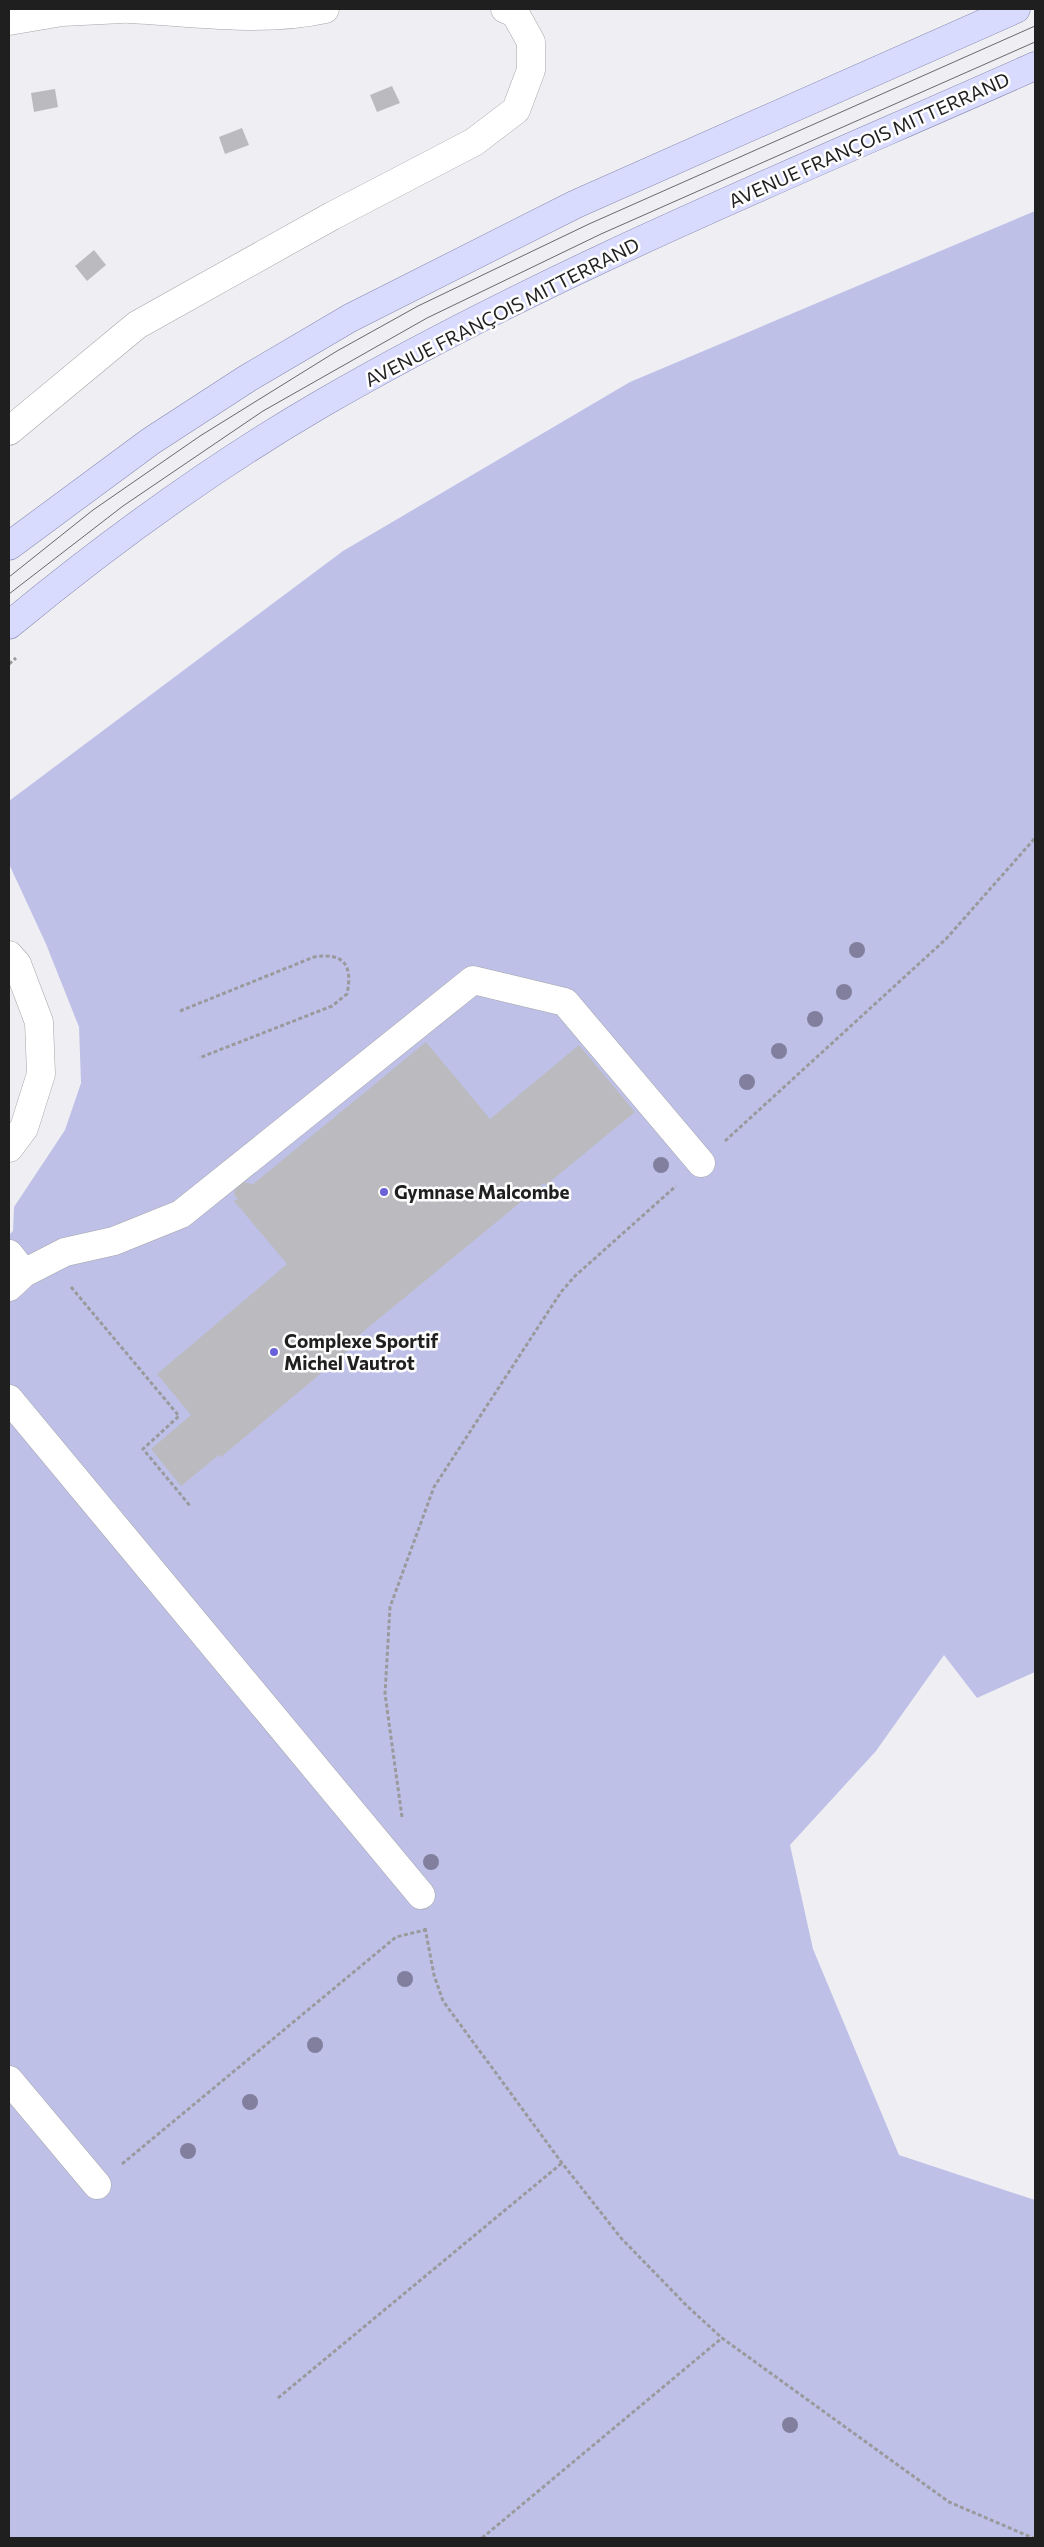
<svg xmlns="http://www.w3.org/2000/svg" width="1044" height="2547" font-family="Commissioner,sans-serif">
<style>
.green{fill:#bec0e8}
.building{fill:#bbbbbf}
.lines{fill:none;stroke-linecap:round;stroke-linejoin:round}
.minor-casing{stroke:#a4a5a8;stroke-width:29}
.major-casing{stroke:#8688b0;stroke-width:29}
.path{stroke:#9a9a9d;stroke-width:3;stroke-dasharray:4 2.5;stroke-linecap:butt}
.minor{stroke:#fff;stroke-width:28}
.major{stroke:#d8dafe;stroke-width:28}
.tram{stroke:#69696b;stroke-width:1}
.tree{fill:#817f9d}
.poi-dot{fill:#6a61da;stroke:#fdfdfe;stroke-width:2}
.labels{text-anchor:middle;stroke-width:5;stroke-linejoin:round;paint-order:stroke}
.street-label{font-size:19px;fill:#1f1f20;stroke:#fdfdfe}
.poi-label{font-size:19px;font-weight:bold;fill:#1f1f20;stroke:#fdfdfe;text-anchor:start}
</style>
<rect width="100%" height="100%" fill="#efeff3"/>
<path class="green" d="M1035,211V1672L977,1698L944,1655L876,1751L790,1845L813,1949L899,2155L1035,2200V2538H9V1235L13,1231L14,1207L65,1130L81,1083L79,1027L46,944L9,864V801L343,551L630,382Z"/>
<path class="building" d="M392,86L400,103L377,112L370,95Z
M55,89L58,107L34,112L31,93Z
M242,128L249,145L225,154L219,137Z
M94,250L106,265L87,281L75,266Z
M426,1042L490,1119L579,1045L635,1112L546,1185L544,1183L353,1340L356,1344L221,1457L219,1455L181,1486L151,1449L191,1415L157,1374L287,1264L234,1201L238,1199L234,1195L235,1190L243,1182L253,1184Z"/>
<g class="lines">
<defs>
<path id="minor" d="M129,9C193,12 262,23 325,9
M9,21L62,12L122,9
M9,431L137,325L332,216L474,142L516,110L531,70V42L515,13L505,9
M9,955L17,964L39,1022L41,1074L24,1128L9,1148
M9,1254L24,1273
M9,1287L24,1273L65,1252L114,1241L181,1214L473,980L565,1002L701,1163
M9,1399L421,1895
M9,2080L97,2185"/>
<path id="major" d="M9,546L151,441L248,378L350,318L576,204L1016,9
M9,625C107,544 211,468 321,404C549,272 795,173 1035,66"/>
</defs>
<use href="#minor" class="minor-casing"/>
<use href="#major" class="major-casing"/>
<path class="path" d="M9,664L16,658
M180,1011L314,957C344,952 353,965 347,994L332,1006L199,1058
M725,1141L946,939L1035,838
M71,1287L179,1416L143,1449L191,1507
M402,1817L385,1694L390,1607L434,1487L561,1292L575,1276L676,1186
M425,1928L434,1975L443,2001L562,2163L621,2238L687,2306L722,2338L949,2502L1033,2538
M122,2164L396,1937L425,1930
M278,2398L562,2163
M482,2538L722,2338"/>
<use href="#minor" class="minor"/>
<use href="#major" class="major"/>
<path class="tram" d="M9,577L93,510L200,436L337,351L418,306L589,224L1035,26
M9,594L123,506L263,411L427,318L601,234L1035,42"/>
</g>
<g class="tree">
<circle cx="857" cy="950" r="8"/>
<circle cx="844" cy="992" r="8"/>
<circle cx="815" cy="1019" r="8"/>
<circle cx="779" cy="1051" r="8"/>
<circle cx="747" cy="1082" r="8"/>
<circle cx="661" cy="1165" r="8"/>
<circle cx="431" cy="1862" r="8"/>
<circle cx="405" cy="1979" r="8"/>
<circle cx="315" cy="2045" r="8"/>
<circle cx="250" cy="2102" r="8"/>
<circle cx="188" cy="2151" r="8"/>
<circle cx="790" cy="2425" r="8"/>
</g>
<g class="poi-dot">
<circle cx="384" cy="1192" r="5"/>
<circle cx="274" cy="1352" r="5"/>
</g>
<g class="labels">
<g class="street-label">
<text transform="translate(869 140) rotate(-24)" y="7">AVENUE FRANÇOIS MITTERRAND</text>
<text transform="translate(502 312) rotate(-27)" y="7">AVENUE FRANÇOIS MITTERRAND</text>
</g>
<g class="poi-label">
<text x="394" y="1199">Gymnase Malcombe</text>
<text x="284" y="1348">Complexe Sportif<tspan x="284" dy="22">Michel Vautrot</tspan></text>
</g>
</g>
<rect width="1044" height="2547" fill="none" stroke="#1f1f20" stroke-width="20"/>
</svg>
